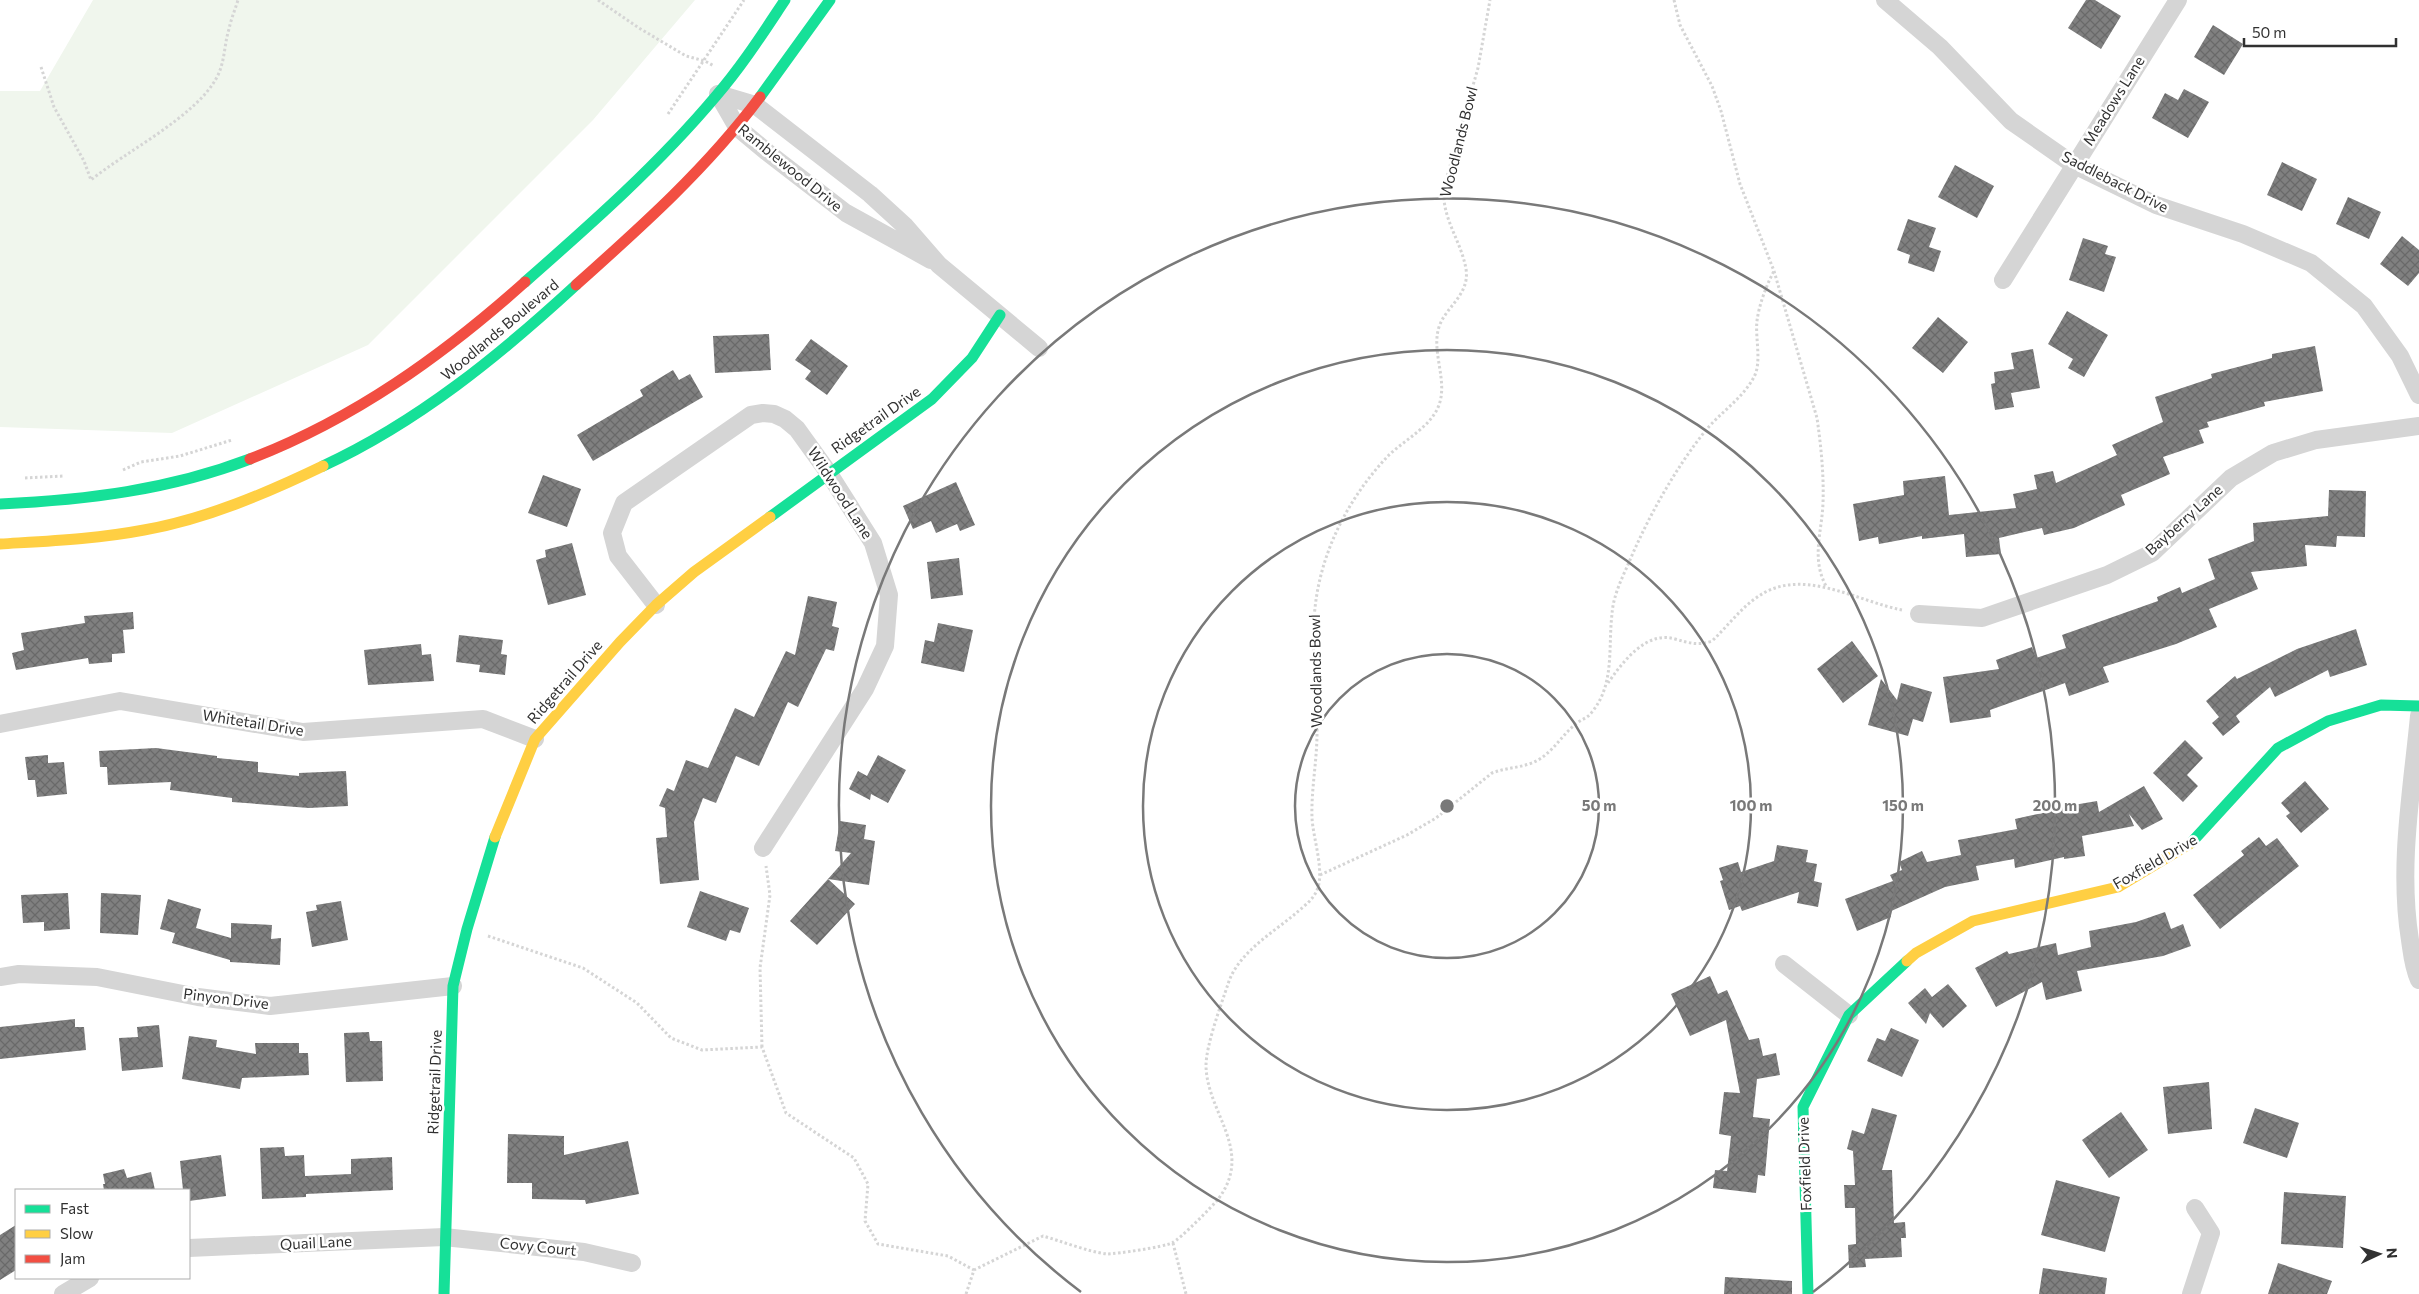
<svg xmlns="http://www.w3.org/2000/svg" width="2419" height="1294" font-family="Commissioner,sans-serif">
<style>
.green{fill:#f0f6ed}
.building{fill:url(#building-cross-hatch)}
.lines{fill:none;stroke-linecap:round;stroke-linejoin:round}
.path{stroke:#d5d5d5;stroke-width:3;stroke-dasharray:2.5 2.5;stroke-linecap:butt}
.street{stroke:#d5d5d5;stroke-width:18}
.fast{stroke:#16e098;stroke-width:11}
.slow{stroke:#ffcf43;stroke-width:11}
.jam{stroke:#f24e42;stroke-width:11}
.ring{fill:none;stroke:#797979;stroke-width:2.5}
.labels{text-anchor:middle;stroke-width:5;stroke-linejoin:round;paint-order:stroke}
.street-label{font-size:15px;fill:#313131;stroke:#fff}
.centre{fill:#797979;stroke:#fff;stroke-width:2.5}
.ring-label{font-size:15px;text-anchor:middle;font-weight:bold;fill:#797979;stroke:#fff;stroke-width:5;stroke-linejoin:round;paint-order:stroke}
</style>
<defs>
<pattern id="building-cross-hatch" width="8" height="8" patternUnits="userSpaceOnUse" patternTransform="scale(1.25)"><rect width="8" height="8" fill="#808080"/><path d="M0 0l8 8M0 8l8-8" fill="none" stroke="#696969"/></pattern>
</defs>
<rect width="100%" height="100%" fill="#fff"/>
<path class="green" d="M93,0H695L593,120L368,345L172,433L0,427V91H40Z"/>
<path class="building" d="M2086,0H2095L2121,16L2101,49L2068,28Z
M2213,25L2243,44L2224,75L2194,57Z
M2184,89L2209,102L2188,138L2152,118L2165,93L2178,100Z
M2282,162L2317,179L2302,211L2267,195Z
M1955,165L1994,186L1977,218L1938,197Z
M2348,197L2381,212L2369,239L2336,224Z
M1908,219L1936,228L1929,247L1941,251L1934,272L1908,263L1910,255L1897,250Z
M2402,236L2419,250V273L2408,286L2380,264Z
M2083,238L2108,246L2105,254L2116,257L2104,292L2069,280Z
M2067,311L2108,335L2084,377L2068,368L2073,359L2048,344Z
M1938,317L1968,342L1943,373L1912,348Z
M769,334L771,370L715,373L713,336Z
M811,339L848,366L827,395L805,379L811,371L795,360Z
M2315,346L2323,391L2264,402L2265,406L2207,422L2209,427L2199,430L2204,443L2163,457L2170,474L2121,495L2125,505L2074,528L2044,535L2042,528L1999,538L2001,554L1966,557L1964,534L1922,539V536L1879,544L1878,537L1859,541L1853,504L1904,495L1903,481L1945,476L1949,515L2016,508L2013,494L2037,489L2034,475L2053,471L2056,483L2117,455L2112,445L2163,422L2155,397L2212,378L2211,374L2272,358V354Z
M2033,349L2040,388L2011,393L2014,407L1995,410L1991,384L1995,383L1994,372L2014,369L2011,353Z
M673,370L679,380L690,374L703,397L593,461L577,435L643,396L640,390Z
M543,475L581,489L567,527L528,513Z
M956,482L975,525L960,531L957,524L936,533L931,521L913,529L903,506Z
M2329,490L2366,491L2365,537L2337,536L2336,547L2305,545L2307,566L2251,572L2258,589L2209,609L2217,627L2176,644L2103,667L2109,682L2069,696L2065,683L1990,710L1991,717L1950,723L1943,677L1999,669L1996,660L2032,647L2036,658L2066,648L2062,635L2158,601L2157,597L2180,587L2182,593L2215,579L2208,559L2254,541L2253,523L2328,516Z
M572,543L586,595L548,605L536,560L546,557L545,550Z
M959,558L963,595L931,599L927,562Z
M808,596L837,602L832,626L839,628L834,651L826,649L798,707L788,702L759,766L736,756L716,803L703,798L694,822L699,880L660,884L656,838L667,837L665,808L659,806L667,788L674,791L686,760L708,768L735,708L754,717L786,651L795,655Z
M133,612L134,629L123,630L125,653L112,654V662L89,664L88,658L16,670L12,653L24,650L21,633L85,623L84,616Z
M938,623L973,630L964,672L921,663L925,640L934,642Z
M2356,629L2367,665L2330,677L2328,670L2275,697L2270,687L2236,716L2240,722L2223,736L2212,723L2219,717L2206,701L2235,676L2237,679L2297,649Z
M459,635L503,640L501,654L507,655L505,675L479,672L480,665L456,662Z
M1852,641L1878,676L1843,703L1817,669Z
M421,644L422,655L431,654L434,681L368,685L364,650Z
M1881,679L1897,700L1901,683L1932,692L1923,722L1913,719L1908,736L1868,725Z
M2185,740L2203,758L2187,775L2198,786L2183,802L2153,773Z
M156,748L217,756V758L258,762V772L299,776V773L346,771L348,806L309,808L232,802V798L170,790L171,782L108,785L107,767H100L99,751Z
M48,755V763L64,762L67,794L37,797L35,780H28L25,757Z
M878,755L906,770L888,803L871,794L870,800L849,789L858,771L867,776Z
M2305,781L2329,809L2301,833L2286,816L2290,813L2281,803Z
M2144,786L2163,819L2142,830L2129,814L2134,826L2082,836L2085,856L2064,859V857L2015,868L2014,859L1976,866L1979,880L1945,887L1889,912L1891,917L1857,931L1845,899L1893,881L1890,875L1902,870L1899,862L1922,851L1927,862L1961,855L1958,840L2017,829L2015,819L2056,810V808L2097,801L2099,812Z
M840,821L866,825L864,839L875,841L869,885L828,879L851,853L835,851Z
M2259,837L2266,846L2277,838L2299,866L2220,929L2193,895L2244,855L2241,851Z
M1777,845L1808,850L1806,862L1817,864L1814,881L1822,883L1818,907L1797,903L1799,892L1742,911L1740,906L1729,910L1720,881L1723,880L1719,868L1738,862L1741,872L1774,861Z
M828,879L855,904L817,945L790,921Z
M700,891L749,908L740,933L730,930L726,941L687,927Z
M68,893L70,929L44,931V922L23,923L21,895Z
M101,893L141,895L138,935L100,933Z
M168,899L201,909L196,928L231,938V923L272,925L271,939L281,938L280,965L230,962V960L172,943L175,933L160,929Z
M341,901L348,940L312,947L306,912L317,910L316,905Z
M2165,912L2171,929L2183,924L2191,946L2163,956L2077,971L2082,991L2046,1000L2042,982L1996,1007L1975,968L2007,951L2009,954L2056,943L2058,955L2091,947L2089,931L2136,922Z
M1710,976L1718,994L1727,990L1749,1040L1759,1038L1763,1056L1776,1053L1780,1075L1757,1079L1753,1117L1770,1119L1765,1176L1758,1175L1756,1193L1713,1188L1715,1170L1727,1171L1731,1136L1719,1134L1724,1092L1740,1093L1726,1020L1690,1036L1671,994Z
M1948,984L1967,1006L1943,1028L1930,1013L1926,1024L1908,1003L1925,988L1932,997Z
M75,1019V1027H84L86,1050L0,1059V1027Z
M159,1025L163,1067L122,1071L119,1038L138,1037L137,1027Z
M1891,1028L1919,1040L1902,1077L1867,1061L1877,1038L1885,1041Z
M369,1032L370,1041H382L383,1081L346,1082L344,1033Z
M189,1036L217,1040L216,1047L256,1054L255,1043H299V1053H308L309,1075L242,1078L240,1089L182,1079Z
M2209,1082L2212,1129L2168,1134L2163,1087Z
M1872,1108L1897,1115L1882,1170H1892L1894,1223L1905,1222L1906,1238H1901L1902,1257L1865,1259L1866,1267L1849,1268L1848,1245L1856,1244L1855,1208H1845L1844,1185H1855L1853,1151L1847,1149L1852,1130L1864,1134Z
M2255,1108L2299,1123L2287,1158L2243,1143Z
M2121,1112L2148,1150L2109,1178L2082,1140Z
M508,1134L564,1136V1155L628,1141L639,1194L586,1204L585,1200L532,1199V1183H507Z
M284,1147L285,1156L304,1155L305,1176L351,1174V1159L392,1157L393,1190L306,1194V1197L262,1199L260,1148Z
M221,1155L226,1196L189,1201V1190H183L180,1161Z
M124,1169L127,1178L151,1172L155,1190H104L103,1184H105L103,1174Z
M2056,1180L2120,1197L2105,1252L2041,1235Z
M2284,1192L2346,1196L2343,1248L2281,1244Z
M16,1225V1270L0,1280V1235Z
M2278,1263L2332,1281L2327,1294H2268Z
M2043,1268L2107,1278L2105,1294H2039Z
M1725,1277L1792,1281V1294H1724Z"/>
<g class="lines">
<path class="path" d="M598,0L639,28L686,56L705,61L714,66
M1674,0L1680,25L1712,86L1721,111L1740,184L1774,271L1817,418C1821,446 1824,475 1823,503C1822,532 1811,558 1826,586
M41,67L54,107L84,161L91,180C125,152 197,116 217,77C225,62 224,45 229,29C231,19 235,10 238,0
M668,114L744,0
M123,470L141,462L180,456L232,440
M25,478L64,476
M1608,683C1622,663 1646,630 1675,639C1689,643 1698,646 1712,641C1727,627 1739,610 1756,598C1800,565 1856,601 1902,610
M1320,875L1407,835L1436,818L1492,773C1505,768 1517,768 1529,764C1551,757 1560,736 1577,723C1582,719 1588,718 1592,712C1615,684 1608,647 1612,614C1613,598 1620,582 1627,567C1646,521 1674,470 1706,430C1720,413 1743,398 1754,377C1762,362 1755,338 1757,321C1759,305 1766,286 1774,271
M488,936L583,968L637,1003L671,1038L702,1050L762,1047L786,1113L854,1158L868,1184L865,1221L878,1244L948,1256L974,1270
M762,1047L760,968L770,895L766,866
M1173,1243L1186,1294
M966,1294L974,1270L1043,1236C1061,1241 1089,1252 1107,1254C1116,1254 1163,1247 1172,1243C1179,1240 1213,1206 1219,1198C1254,1150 1207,1113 1206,1066C1206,1045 1221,1005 1228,984C1238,953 1271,934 1295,914C1303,907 1313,900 1317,890C1325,872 1313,838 1312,818C1311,790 1317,761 1317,733C1318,691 1310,650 1315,608C1321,551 1349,497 1388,456C1404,440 1431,427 1439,405C1448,380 1431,352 1439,327C1446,306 1470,295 1466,269C1461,240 1441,218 1444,187L1478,68L1490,0"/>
<path class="street" d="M1885,0L1940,47L2011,121L2074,165L2156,205L2243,234L2311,263L2364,306L2400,356L2419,395
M718,94L755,105L870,194L905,226L939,265L1039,348
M718,94L737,127L767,152L846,213L931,260
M2003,280L2178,0
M656,605L618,556L612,533L624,503L751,415L763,413L774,414L785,419L797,429L828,472L873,543L889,595L885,646L865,689L763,848
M1919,614L1982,618L2107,575L2152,553L2231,478L2273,453L2316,440L2419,426
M2419,716C2412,790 2398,866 2410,940C2412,954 2413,967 2419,980
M0,724L120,701L303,732L483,719L535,739
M1784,964L1849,1015
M0,977L19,974L97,977L198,997L270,1006L453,986
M189,1248L444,1237L584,1252L632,1263
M63,1294L90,1278
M2191,1294L2211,1233L2195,1208"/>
<path class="fast" d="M760,97L830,0
M525,282C591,224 659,164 716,96C742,66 763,33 785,0
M323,466C418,422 500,355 576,285
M0,504C86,500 169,490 250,459
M770,517L932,399L972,358L1000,315
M2191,843L2278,748L2328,721L2381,705L2419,706
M444,1294L453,986L467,929L495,837
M1808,1294L1803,1107L1849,1015L1907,961"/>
<path class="slow" d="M0,544C48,541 97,539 144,530C206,519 267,493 323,466
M495,837L535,739L620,642L656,605L694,572L770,517
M1907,961L1916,953L1973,921L2118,887L2191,843"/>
<path class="jam" d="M576,285C642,226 707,168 760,97
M250,459C354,419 442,356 525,282"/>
</g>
<g class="ring">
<circle cx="1447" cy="806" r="152"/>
<circle cx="1447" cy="806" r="304"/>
<circle cx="1447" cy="806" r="456"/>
<path d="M1081 1292A608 608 0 1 1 1813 1292"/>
</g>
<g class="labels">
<g class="street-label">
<text transform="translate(2114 101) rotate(-58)" y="5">Meadows Lane</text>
<text transform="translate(1459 142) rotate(-76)" y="5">Woodlands Bowl</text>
<text transform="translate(790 168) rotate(39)" y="5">Ramblewood Drive</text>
<text transform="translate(2115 182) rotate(27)" y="5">Saddleback Drive</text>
<text transform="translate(500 330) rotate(-40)" y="5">Woodlands Boulevard</text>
<text transform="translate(876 420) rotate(-35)" y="5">Ridgetrail Drive</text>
<text transform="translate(840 493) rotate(57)" y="5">Wildwood Lane</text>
<text transform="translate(2184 520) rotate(-42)" y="5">Bayberry Lane</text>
<text transform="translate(1316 671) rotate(-91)" y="5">Woodlands Bowl</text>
<text transform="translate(565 682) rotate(-49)" y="5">Ridgetrail Drive</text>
<text transform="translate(253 723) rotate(9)" y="5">Whitetail Drive</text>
<text transform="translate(2155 862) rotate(-30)" y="5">Foxfield Drive</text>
<text transform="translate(226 999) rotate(7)" y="5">Pinyon Drive</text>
<text transform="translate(435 1082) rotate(-88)" y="5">Ridgetrail Drive</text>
<text transform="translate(1805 1164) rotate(-92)" y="5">Foxfield Drive</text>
<text transform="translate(316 1243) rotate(-3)" y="5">Quail Lane</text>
<text transform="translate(538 1247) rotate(6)" y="5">Covy Court</text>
</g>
</g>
<circle cx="1447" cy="806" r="8" class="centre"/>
<g class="ring-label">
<text x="1599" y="811">50 m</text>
<text x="1751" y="811">100 m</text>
<text x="1903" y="811">150 m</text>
<text x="2055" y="811">200 m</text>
</g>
<rect x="15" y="1189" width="175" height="90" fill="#ffffff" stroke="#adadad"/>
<rect x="25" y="1205" width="25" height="8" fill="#16e098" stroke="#adadad"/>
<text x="60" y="1214" font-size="15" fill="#313131">Fast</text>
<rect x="25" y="1230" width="25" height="8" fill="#ffcf43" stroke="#adadad"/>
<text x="60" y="1239" font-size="15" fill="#313131">Slow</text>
<rect x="25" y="1255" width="25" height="8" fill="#f24e42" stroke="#adadad"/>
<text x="60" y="1264" font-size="15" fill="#313131">Jam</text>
<g transform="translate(2379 1254) rotate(86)" stroke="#ffffff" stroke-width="4" paint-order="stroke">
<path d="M0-4L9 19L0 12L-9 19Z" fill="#313131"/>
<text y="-8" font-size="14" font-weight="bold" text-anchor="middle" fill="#313131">N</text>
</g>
<path d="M2244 38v8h152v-8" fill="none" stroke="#313131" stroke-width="2.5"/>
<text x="2252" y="38" font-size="15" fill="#313131" stroke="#ffffff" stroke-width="4" paint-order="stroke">50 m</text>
</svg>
